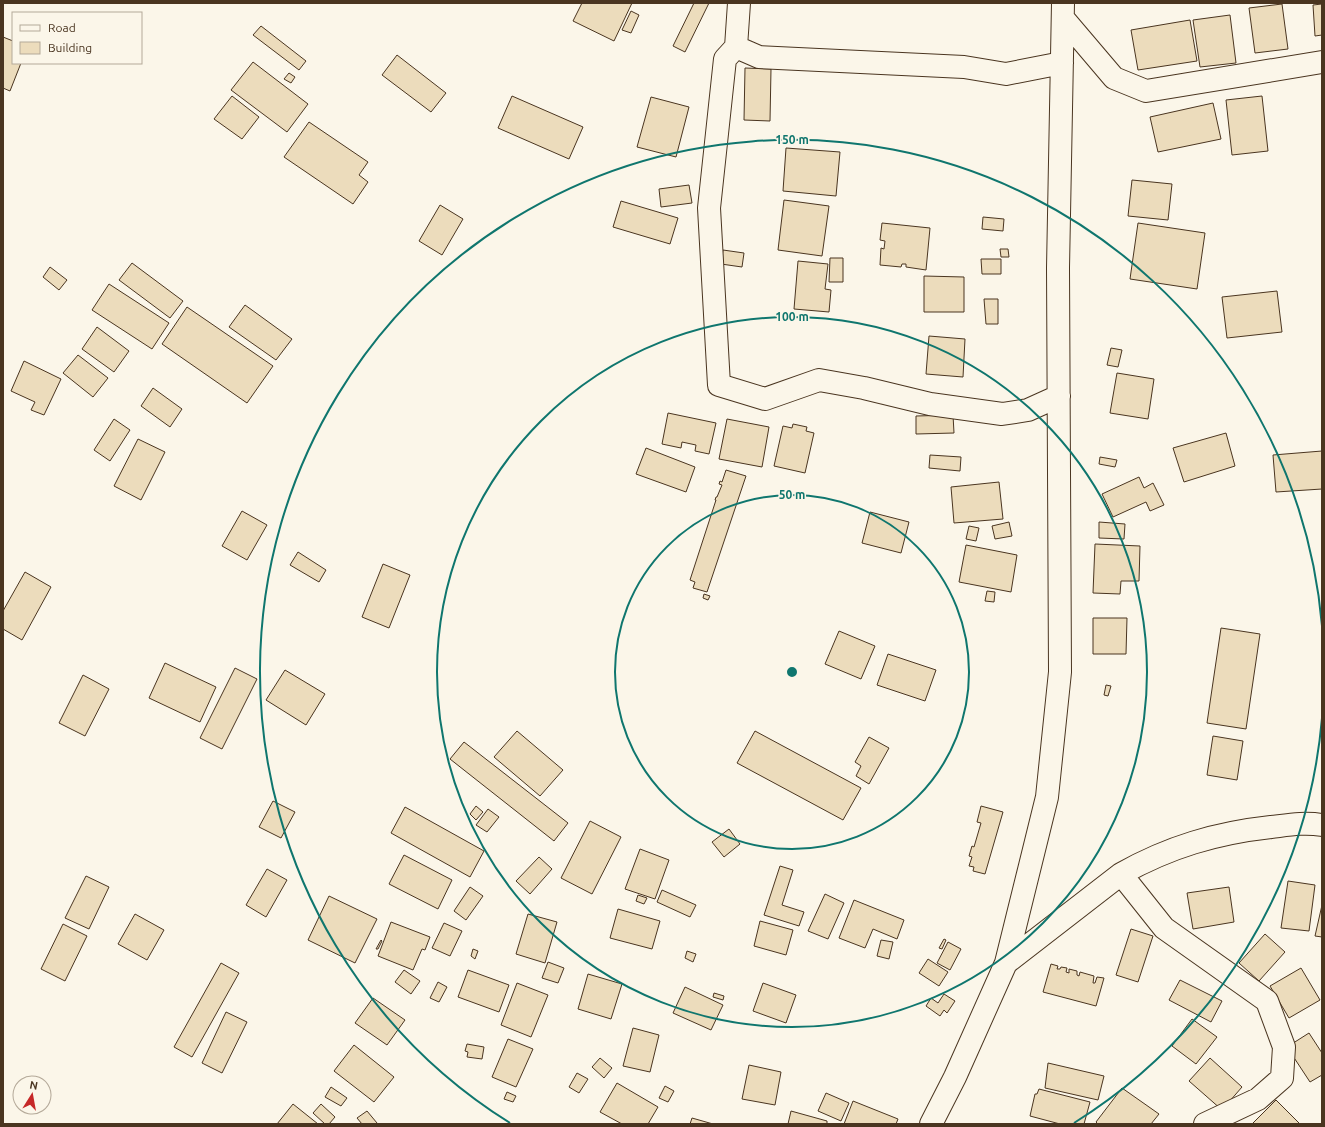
<svg xmlns="http://www.w3.org/2000/svg" width="1325" height="1127" font-family="Ubuntu,sans-serif">
<style>
.building{fill:#ecdcbc;stroke:#4a3520}
.lines{fill:none;stroke-linecap:round;stroke-linejoin:round}
.minor-casing{stroke:#4a3520;stroke-width:24}
.minor{stroke:#fbf6e9;stroke-width:22}
.ring{fill:none;stroke:#0f766e;stroke-width:2}
.centre{fill:#0f766e;stroke:#fbf6e9;stroke-width:2}
.ring-label{font-size:12px;text-anchor:middle;font-weight:bold;fill:#0f766e;stroke:#fbf6e9;stroke-width:3;stroke-linejoin:round;paint-order:stroke}
</style>
<rect width="100%" height="100%" fill="#fbf6e9"/>
<path class="building" d="M582,3H632L614,41L573,21Z
M694,3H709L685,52L673,46Z
M1282,4L1288,49L1255,53L1249,8Z
M1322,4V35L1315,36L1313,5Z
M631,11L639,15L631,33L622,30Z
M1230,15L1236,63L1200,67L1193,20Z
M1190,20L1197,61L1138,70L1131,30Z
M261,26L306,61L299,70L253,35Z
M3,37L13,41V63H21L10,91L3,88Z
M397,55L446,93L431,112L382,75Z
M253,62L308,104L287,132L231,90Z
M745,68L771,69L770,121L744,120Z
M289,73L295,77L291,83L284,79Z
M232,96L259,117L242,139L214,119Z
M512,96L583,127L569,159L498,128Z
M1262,96L1268,151L1232,155L1226,100Z
M651,97L689,107L676,157L637,147Z
M1213,103L1221,139L1158,152L1150,117Z
M309,122L368,162L359,175L368,182L353,204L284,157Z
M786,148L840,152L836,196L783,191Z
M1132,180L1172,184L1168,220L1128,216Z
M689,185L692,203L661,207L659,189Z
M784,200L829,206L822,256L778,250Z
M621,201L678,218L670,244L613,227Z
M440,205L463,219L442,255L419,241Z
M983,217L1004,219L1003,231L982,229Z
M882,223L930,228L926,270L906,267V264H902L901,267L880,265L881,248L884,249L885,241L880,240Z
M1138,223L1205,233L1197,289L1130,279Z
M1000,249H1008L1009,257H1001Z
M723,250L744,253L742,267L721,264Z
M830,258H843V282H829Z
M981,259H1001V274H982Z
M798,261L828,264L825,289L831,290L829,312L794,309Z
M132,263L183,301L170,318L119,280Z
M50,267L67,280L59,290L43,277Z
M924,276L964,277V312H924Z
M109,284L169,323L152,349L92,310Z
M1277,291L1282,332L1227,338L1222,297Z
M984,299H998V324H986Z
M245,305L292,339L276,360L229,327Z
M187,307L273,366L247,403L162,344Z
M97,327L129,351L114,372L82,349Z
M929,336L965,339L963,377L926,374Z
M1111,348L1122,350L1118,367L1107,365Z
M78,355L108,378L93,397L63,373Z
M24,361L61,379L44,415L31,410L35,402L11,391Z
M1117,373L1154,379L1148,419L1110,413Z
M153,388L182,409L170,427L141,406Z
M668,413L716,423L709,454L695,451L696,445L682,442L681,448L662,444Z
M953,415L954,433L916,434V416Z
M114,419L130,430L110,461L94,450Z
M727,419L769,427L762,467L719,459Z
M793,424L807,427L806,431L814,433L805,473L774,466L783,426L792,428Z
M1226,433L1235,466L1184,482L1173,448Z
M138,439L165,452L141,500L114,486Z
M646,448L695,467L686,492L636,474Z
M1322,451V489L1276,492L1273,455Z
M930,455L961,457L960,471L929,468Z
M1100,457L1117,460L1115,467L1099,464Z
M726,470L746,476L707,592L693,588L695,582L690,580L716,500H715L716,497H717L722,485L719,484L720,481L722,482Z
M1139,477L1144,488L1153,483L1164,505L1150,511L1146,502L1113,517L1102,494Z
M999,482L1003,519L954,523L951,487Z
M242,511L267,525L247,560L222,546Z
M870,512L909,522L901,553L862,543Z
M1009,522L1012,536L995,539L992,526Z
M1099,522L1125,524L1124,539L1099,538Z
M969,526L979,528L976,541L966,539Z
M1095,544L1140,546L1139,581H1121L1120,594L1093,593Z
M966,545L1017,555L1011,592L959,582Z
M298,552L326,570L319,582L290,565Z
M383,564L410,575L389,628L362,617Z
M25,572L51,587L22,640L3,629V611Z
M987,591L995,592L994,602L985,601Z
M704,594L710,596L708,600L703,598Z
M1093,618H1127L1126,654H1093Z
M1221,628L1260,634L1246,729L1207,723Z
M839,631L875,646L861,679L825,664Z
M888,654L936,670L925,701L877,685Z
M165,663L216,687L200,722L149,698Z
M235,668L257,679L222,749L200,738Z
M285,670L325,694L306,725L266,700Z
M83,675L109,689L85,736L59,723Z
M1106,685L1111,686L1108,696L1104,695Z
M517,731L563,770L540,796L494,757Z
M755,731L861,788L843,820L737,763Z
M1213,736L1243,741L1237,780L1207,775Z
M869,737L889,748L869,784L856,776L861,766L855,762Z
M464,742L568,823L554,841L450,759Z
M273,801L295,812L281,838L259,827Z
M476,806L483,812L476,820L470,814Z
M981,806L1003,812L985,874L973,871L974,867L969,866L972,857L969,856L972,846L974,847L981,823L977,822Z
M405,807L484,851L470,877L391,833Z
M488,809L499,817L487,832L476,825Z
M590,821L621,837L592,894L561,878Z
M729,829L740,844L724,857L712,842Z
M640,849L669,860L655,899L625,889Z
M404,855L452,880L438,909L389,884Z
M539,857L552,869L530,894L516,881Z
M780,866L793,870L782,905L804,912L799,926L764,915Z
M267,869L287,880L266,917L246,905Z
M86,876L109,887L89,929L65,918Z
M1288,881L1315,885L1309,931L1281,928Z
M470,887L483,896L466,920L454,911Z
M1229,887L1234,922L1193,929L1187,893Z
M662,890L696,905L690,917L657,902Z
M825,894L844,903L828,939L808,931Z
M638,895L647,898L644,904L636,901Z
M329,896L377,919L355,963L308,940Z
M854,900L904,920L897,939L873,929L865,948L839,938Z
M1322,905V937L1315,936Z
M618,909L660,921L652,949L610,938Z
M135,914L164,930L147,960L118,944Z
M528,914L557,922L545,963L516,954Z
M760,921L793,930L786,955L754,946Z
M391,922L430,937L425,950L422,949L413,970L378,956Z
M444,923L462,931L450,956L432,948Z
M63,924L87,936L65,981L41,969Z
M1131,929L1153,936L1138,982L1116,975Z
M1265,934L1285,952L1259,981L1239,963Z
M944,939L946,940L942,949L939,948Z
M381,940L382,941L378,949H376Z
M881,940L893,942L889,959L877,956Z
M948,942L961,949L950,970L937,963Z
M473,949L478,951L475,959L471,956Z
M687,951L696,954L693,962L685,958Z
M928,959L948,972L939,986L919,973Z
M548,962L564,968L558,983L542,978Z
M221,963L239,973L192,1057L174,1047Z
M1051,964L1058,966L1057,969H1060L1061,967L1067,968L1066,972L1069,973V969L1077,971V975L1079,976L1080,972L1094,976L1093,983H1095L1097,977L1104,978L1096,1006L1043,992Z
M1301,968L1320,1000L1289,1018L1270,986Z
M404,970L420,981L411,994L395,982Z
M468,970L509,985L499,1012L458,997Z
M588,974L622,984L611,1019L578,1009Z
M1180,980L1222,1001L1211,1022L1169,1000Z
M438,982L447,987L439,1002L430,998Z
M517,983L548,995L531,1037L501,1025Z
M763,983L796,995L786,1023L753,1011Z
M685,987L723,1005L711,1030L673,1013Z
M714,993L724,996L723,1000L713,997Z
M944,994L955,1001L947,1013L944,1010L940,1016L926,1006L931,998L938,1003Z
M373,998L405,1020L387,1045L355,1023Z
M226,1012L247,1022L222,1073L202,1063Z
M1192,1019L1217,1037L1196,1064L1172,1046Z
M633,1028L659,1035L650,1072L623,1066Z
M1309,1033L1322,1053V1075L1310,1082L1287,1047Z
M508,1039L533,1049L516,1087L492,1077Z
M467,1044L484,1047L482,1059L467,1057L468,1052L465,1051Z
M354,1045L394,1077L374,1102L334,1071Z
M600,1058L612,1068L604,1078L592,1067Z
M1210,1058L1242,1087L1222,1110L1189,1081Z
M1048,1063L1104,1076L1098,1100L1045,1088Z
M749,1065L781,1072L775,1105L742,1099Z
M577,1073L588,1079L579,1093L569,1087Z
M617,1083L658,1107L648,1124H622L600,1112Z
M665,1086L674,1091L668,1102L659,1098Z
M331,1087L347,1098L341,1106L325,1097Z
M1122,1088L1159,1114L1151,1124H1098L1096,1122Z
M1039,1089L1090,1102L1084,1124H1060L1030,1116L1035,1094H1037Z
M507,1092L516,1096L513,1102L504,1099Z
M826,1093L849,1103L841,1121L818,1111Z
M1276,1100L1300,1124H1252Z
M853,1101L898,1119L896,1124H844Z
M293,1104L318,1124H277Z
M321,1104L335,1117L329,1124H325L313,1113Z
M367,1111L377,1123L376,1124H362L357,1118Z
M791,1111L827,1121V1124H788Z
M692,1118L713,1124H690Z"/>
<g class="lines">
<defs>
<path id="minor" d="M739,3L736,47L725,59L709,208L719,385L765,399L819,380L864,388L930,404L1002,414L1028,410L1059,396
M1063,18L1114,78L1146,91L1322,62
M736,47L759,57L964,67L1006,74L1062,63
M1121,874L1164,928L1267,1001L1284,1047L1282,1078L1258,1099L1205,1124
M1006,963L1121,874C1169,847 1216,833 1271,827C1288,825 1304,822 1322,825
M931,1124L955,1077L1006,963L1047,797L1060,672L1058,268L1063,3"/>
</defs>
<use href="#minor" class="minor-casing"/>
<use href="#minor" class="minor"/>
</g>
<g class="ring">
<circle cx="792" cy="672" r="177"/>
<circle cx="792" cy="672" r="355"/>
<path d="M1322 718A532 532 0 0 1 1074 1123M510 1123A532 532 0 1 1 1322 626"/>
</g>
<circle cx="792" cy="672" r="6" class="centre"/>
<g class="ring-label">
<text x="792" y="144">150 m</text>
<text x="792" y="321">100 m</text>
<text x="792" y="499">50 m</text>
</g>
<rect width="1325" height="1127" fill="none" stroke="#4a3520" stroke-width="8"/>
<rect x="12" y="12" width="130" height="52" fill="#fbf6e9" stroke="#b4a999"/>
<rect x="20" y="25" width="20" height="6" fill="#fbf6e9" stroke="#b4a999"/>
<text x="48" y="32" font-size="12" fill="#4a3520">Road</text>
<rect x="20" y="42" width="20" height="12" fill="#ecdcbc" stroke="#b4a999"/>
<text x="48" y="52" font-size="12" fill="#4a3520">Building</text>
<g transform="translate(32 1095) rotate(11)"><circle r="19" fill="#fbf6e9" stroke="#b4a999"/>
<path d="M0-3L7 15L0 10L-7 15Z" fill="#c62828"/>
<text y="-6" font-size="11" font-weight="bold" text-anchor="middle" fill="#4a3520">N</text>
</g>
</svg>
